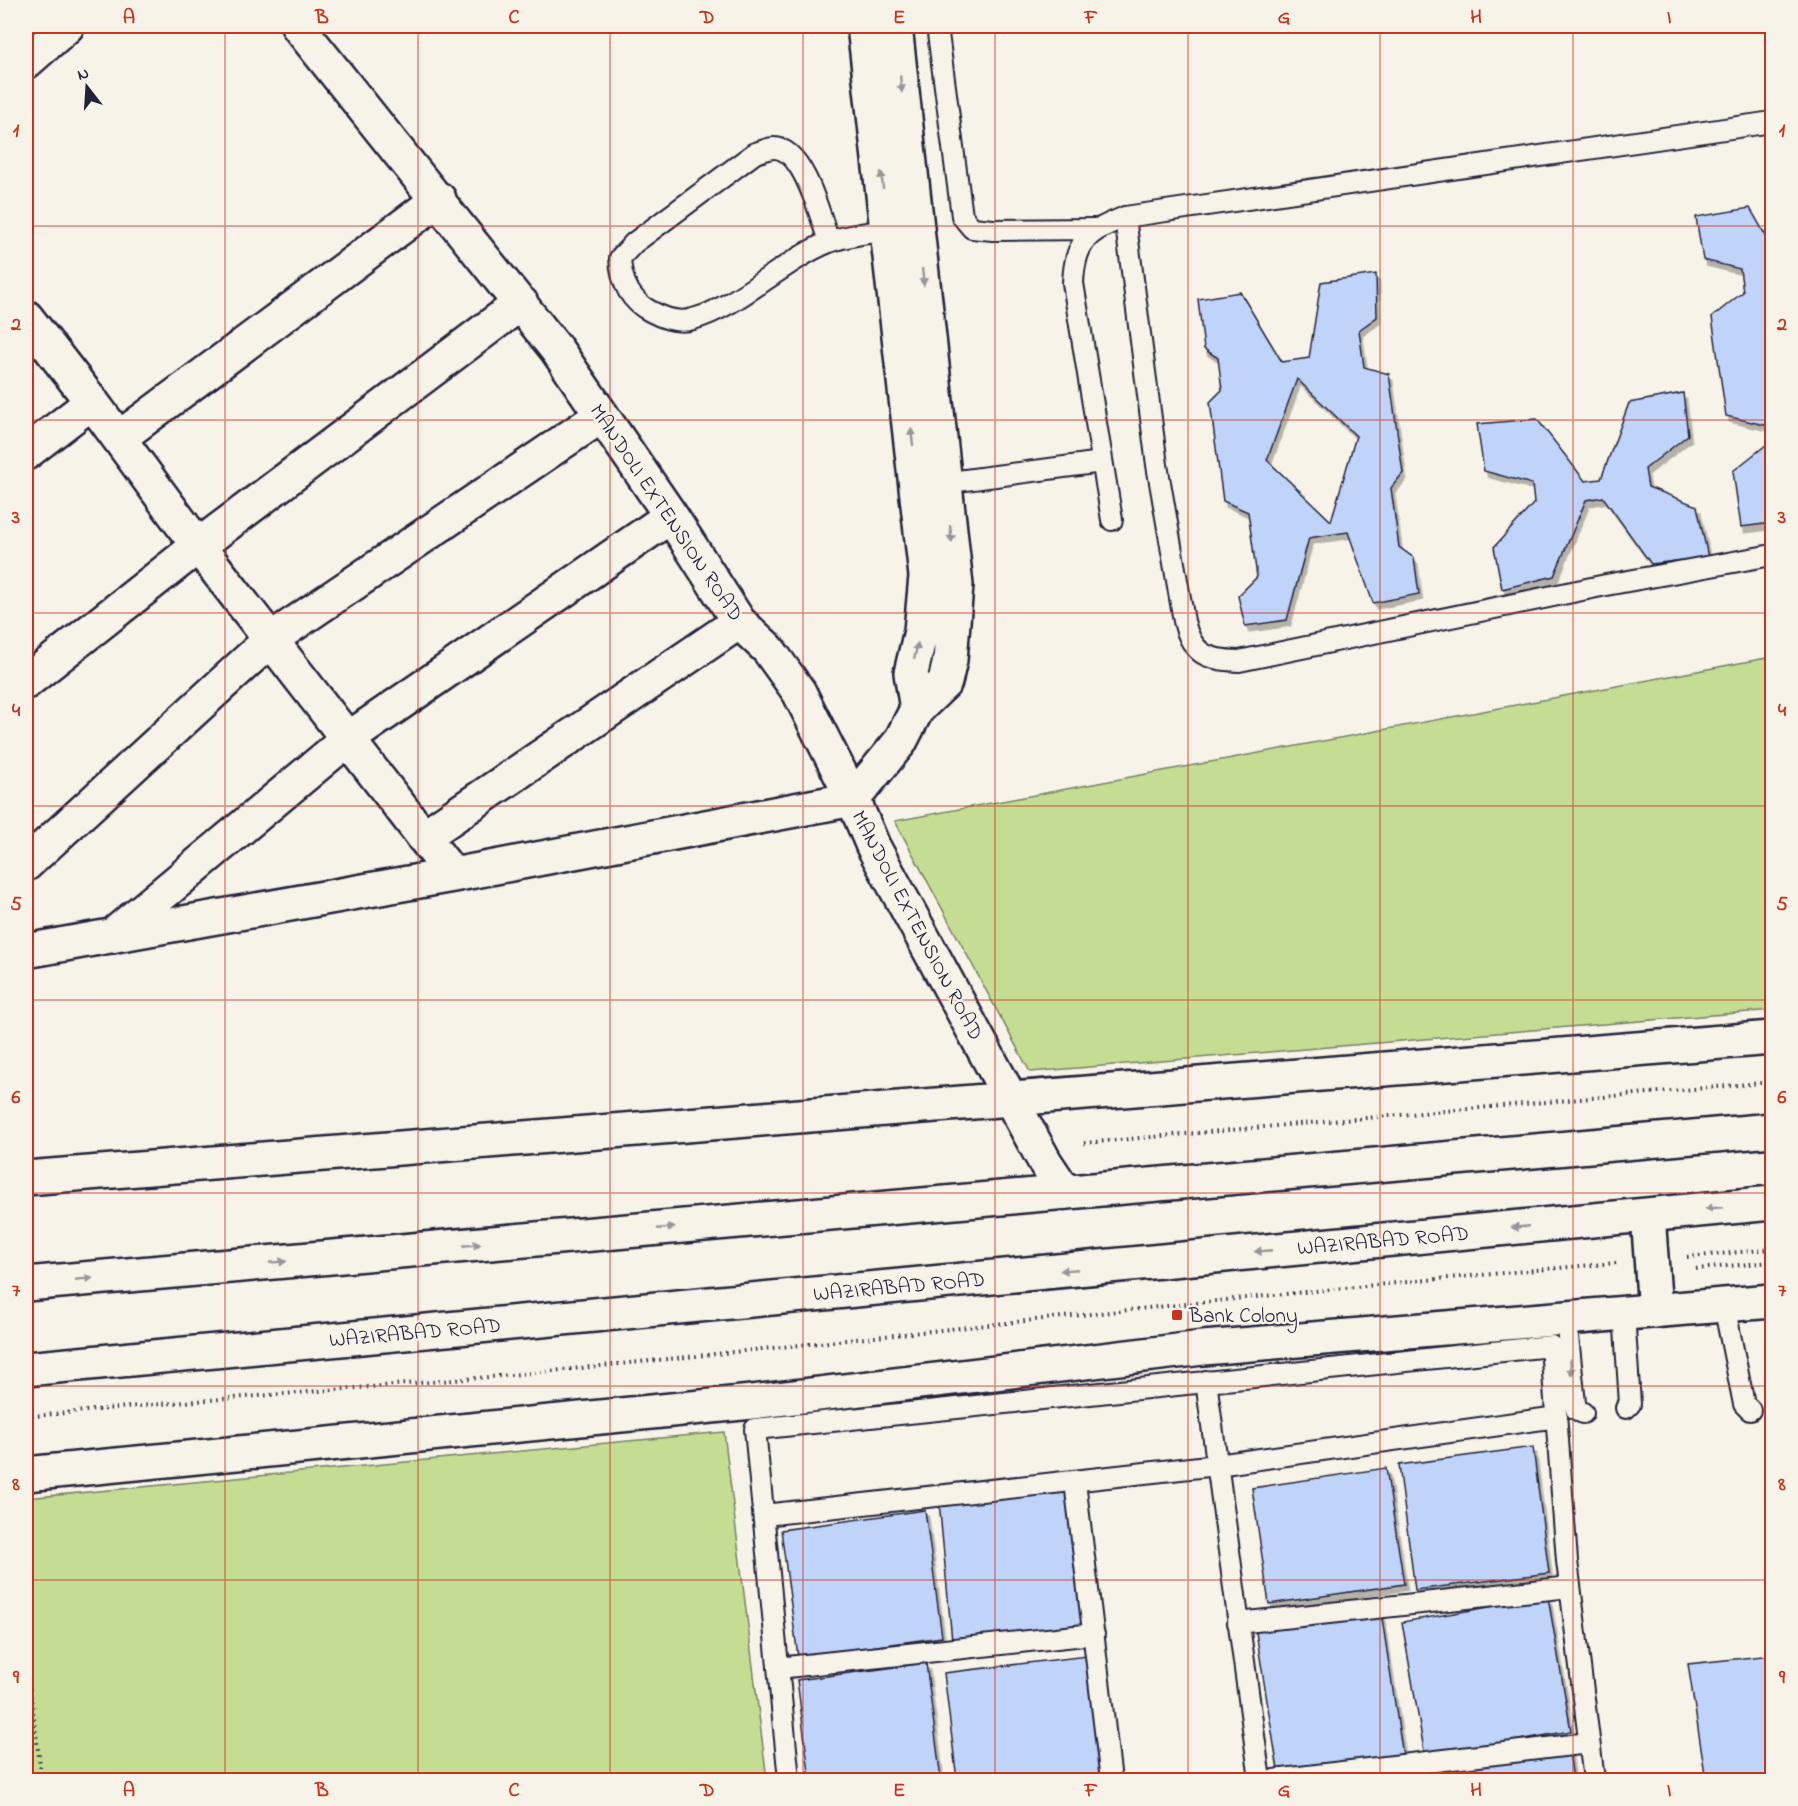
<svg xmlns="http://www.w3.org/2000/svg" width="1798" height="1806" font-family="'Indie Flower',sans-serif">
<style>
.green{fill:#c5dd93;stroke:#748067;stroke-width:1.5}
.building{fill:#c0d4f9;stroke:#22223b;stroke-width:1.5;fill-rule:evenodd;filter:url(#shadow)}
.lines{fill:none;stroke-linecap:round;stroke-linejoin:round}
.lane-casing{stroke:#22223b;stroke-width:24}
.street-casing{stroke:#22223b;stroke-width:38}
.secondary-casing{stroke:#22223b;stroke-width:38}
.highway-casing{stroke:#22223b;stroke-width:38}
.path{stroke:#22223b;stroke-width:4;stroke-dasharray:1.5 4.5;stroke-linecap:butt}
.lane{stroke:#f7f3e8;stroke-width:20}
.street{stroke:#f7f3e8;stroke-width:33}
.secondary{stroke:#f7f3e8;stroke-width:33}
.highway{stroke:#f7f3e8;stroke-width:33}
.oneway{fill:#97959a}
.grid{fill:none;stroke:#c8321e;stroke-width:1.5;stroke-opacity:0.55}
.poi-dot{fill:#c8321e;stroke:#f7f3e8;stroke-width:2}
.labels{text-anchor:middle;stroke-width:4.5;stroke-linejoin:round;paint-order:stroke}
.street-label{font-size:21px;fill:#22223b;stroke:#f7f3e8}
.poi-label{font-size:21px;fill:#22223b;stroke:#f7f3e8;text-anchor:start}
.neatline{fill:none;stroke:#c8321e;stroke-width:2}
.grid-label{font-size:20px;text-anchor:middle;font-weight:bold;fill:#c8321e}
</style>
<defs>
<filter id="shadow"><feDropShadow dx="3.5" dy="6" stdDeviation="0" flood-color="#0004"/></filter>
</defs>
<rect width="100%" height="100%" fill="#f7f3e8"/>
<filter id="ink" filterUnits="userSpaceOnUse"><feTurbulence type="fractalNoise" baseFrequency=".0167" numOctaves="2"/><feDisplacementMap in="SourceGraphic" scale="12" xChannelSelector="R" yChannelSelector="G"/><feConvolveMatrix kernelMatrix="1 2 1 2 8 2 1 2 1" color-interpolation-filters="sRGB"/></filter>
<g filter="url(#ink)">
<path class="green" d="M1772,657V1010L1030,1072L895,821Z
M724,1432L767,1780H26V1498Z"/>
<path class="building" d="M1750,208L1772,247V523L1741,527L1733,471L1771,441L1769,426L1726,416L1712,317L1743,292L1740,269L1703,260L1696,217Z
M1376,274L1377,317L1359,330L1364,367L1389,374L1403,473L1391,488L1399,547L1414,558L1419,594L1373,603L1348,532L1309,538L1287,620L1245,626L1238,596L1257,577L1248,512L1223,501L1210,402L1222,390L1218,358L1204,349L1198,299L1240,292L1282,362L1309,358L1321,282ZM1297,379L1356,436L1331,521L1267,460Z
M1683,393L1688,435L1645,469L1648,487L1697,506L1708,557L1651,564L1603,497L1586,500L1554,576L1502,589L1494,547L1534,503L1532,484L1484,471L1477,424L1537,419L1585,481L1601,479L1629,403Z
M1533,1447L1549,1573L1415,1590L1399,1465Z
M1386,1468L1404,1584L1269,1604L1252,1488Z
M1071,1489L1083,1628L952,1641L939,1501Z
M925,1510L942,1637L798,1657L781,1530Z
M1548,1597L1571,1731L1425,1756L1402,1622Z
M1381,1612L1403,1756L1279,1776L1256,1632Z
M1772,1655V1780H1706L1688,1664Z
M1087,1656L1100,1776L1065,1780H957L944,1673Z
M926,1663L941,1780H810L797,1680Z
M1569,1750L1573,1780H1426L1425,1767Z
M1413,1774L1414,1780H1350Z"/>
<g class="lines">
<defs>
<path id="lane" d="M937,26L962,216L972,228L993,230L1095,229
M1125,217L1157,465L1184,621C1192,654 1206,660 1239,661L1606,585L1772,555
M829,242C821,219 804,148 774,148C768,148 761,152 755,153L634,243L620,258C621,281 629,300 650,311C663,318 678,324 693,319C738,307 784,260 829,242C847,235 868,233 888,230
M935,484L1102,462
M1112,520L1073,283C1075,240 1088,232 1125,217L1772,122
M1724,1305L1744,1404L1750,1410
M1624,1313L1630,1404L1626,1408
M1566,1318L1575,1403L1576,1409L1583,1413
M1206,1381L1260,1780
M1075,1482L1111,1780
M764,1515L1217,1465L1557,1417
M1238,1623L1570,1587
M778,1668L1094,1634
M789,1780L755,1429L1551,1346L1567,1561L1594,1780
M1274,1780L1589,1743"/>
<path id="street" d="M26,62L67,26
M26,317L92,402L198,546L453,875
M119,438L439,199
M26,453L92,402
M26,682L198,546L521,303
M423,837L739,622
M26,864L270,640L601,416
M112,936L348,739L671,516
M26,951L453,875L853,799L799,692L768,649L739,622L671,516L557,350L298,26"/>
<path id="secondary" d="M864,26L926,576L921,631L911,673L917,709
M895,26L956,585L950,660L945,682L917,709L900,742L853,799L873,846L1045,1162L1065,1192
M26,1178L1772,1038
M26,1474L752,1402L1203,1348L1772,1301"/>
<path id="highway" d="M1648,1215L1655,1311
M26,1284L1772,1130
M26,1369L1772,1203"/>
</defs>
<use href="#lane" class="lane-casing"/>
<use href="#street" class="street-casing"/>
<use href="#secondary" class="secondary-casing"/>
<use href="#highway" class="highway-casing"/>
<path class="path" d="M1084,1143L1772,1082
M1687,1257L1772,1249
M1696,1269L1772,1262
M26,1417C204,1398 383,1388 562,1370C913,1334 1264,1293 1616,1263
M26,1659L42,1780"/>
<use href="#lane" class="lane"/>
<use href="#street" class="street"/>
<use href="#secondary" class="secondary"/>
<use href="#highway" class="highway"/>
</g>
<defs><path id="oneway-solid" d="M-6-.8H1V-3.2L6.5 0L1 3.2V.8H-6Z" transform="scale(1.5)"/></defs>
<g class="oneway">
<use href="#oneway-solid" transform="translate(901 84) rotate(84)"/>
<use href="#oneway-solid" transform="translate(882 180) rotate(-97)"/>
<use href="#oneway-solid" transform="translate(923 277) rotate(84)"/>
<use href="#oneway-solid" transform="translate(912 437) rotate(-97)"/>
<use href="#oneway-solid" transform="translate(951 534) rotate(84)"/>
<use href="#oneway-solid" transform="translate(916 651) rotate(-77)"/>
<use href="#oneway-solid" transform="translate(1714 1208) rotate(175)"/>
<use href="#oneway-solid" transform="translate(1520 1227) rotate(175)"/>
<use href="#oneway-solid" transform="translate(666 1228) rotate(-5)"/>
<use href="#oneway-solid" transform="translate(472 1245) rotate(-5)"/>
<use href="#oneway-solid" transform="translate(1263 1251) rotate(175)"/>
<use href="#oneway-solid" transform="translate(278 1262) rotate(-5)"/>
<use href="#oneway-solid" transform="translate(1069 1270) rotate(175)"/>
<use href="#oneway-solid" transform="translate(84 1279) rotate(-5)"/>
<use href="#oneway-solid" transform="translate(1571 1367) rotate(84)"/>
</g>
</g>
<path class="grid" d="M225,26V1780M418,26V1780M610,26V1780M803,26V1780M995,26V1780M1188,26V1780M1380,26V1780M1573,26V1780M26,226H1772M26,420H1772M26,613H1772M26,806H1772M26,1000H1772M26,1193H1772M26,1386H1772M26,1580H1772"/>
<rect class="poi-dot" x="1171" y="1309" width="12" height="12" rx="3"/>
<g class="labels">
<g class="street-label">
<text transform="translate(667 512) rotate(56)" y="7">MANDOLI EXTENSION ROAD</text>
<text transform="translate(918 925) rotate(62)" y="7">MANDOLI EXTENSION ROAD</text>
<text transform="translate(1383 1240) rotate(-5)" y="7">WAZIRABAD ROAD</text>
<text transform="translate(899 1286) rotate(-5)" y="7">WAZIRABAD ROAD</text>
<text transform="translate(415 1332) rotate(-5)" y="7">WAZIRABAD ROAD</text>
</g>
<g class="poi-label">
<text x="1189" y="1322">Bank Colony</text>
</g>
</g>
<rect width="1798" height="1806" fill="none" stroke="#f7f3e8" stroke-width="66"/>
<g transform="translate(87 87) rotate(343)" stroke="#f7f3e8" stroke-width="4.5" paint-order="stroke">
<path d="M0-4.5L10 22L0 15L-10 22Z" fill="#22223b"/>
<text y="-9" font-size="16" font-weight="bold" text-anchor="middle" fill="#22223b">N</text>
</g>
<rect x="33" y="33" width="1732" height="1740" class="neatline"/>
<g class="grid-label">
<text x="129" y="23">A</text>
<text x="322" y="23">B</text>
<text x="514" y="23">C</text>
<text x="707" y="23">D</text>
<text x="899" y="23">E</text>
<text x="1091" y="23">F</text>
<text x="1284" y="23">G</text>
<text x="1476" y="23">H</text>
<text x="1669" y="23">I</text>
<text x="16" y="136">1</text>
<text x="1782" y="136">1</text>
<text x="16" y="330">2</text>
<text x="1782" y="330">2</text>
<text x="16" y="523">3</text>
<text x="1782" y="523">3</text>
<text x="16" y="716">4</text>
<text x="1782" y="716">4</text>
<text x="16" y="910">5</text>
<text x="1782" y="910">5</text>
<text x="16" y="1103">6</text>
<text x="1782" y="1103">6</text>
<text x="16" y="1296">7</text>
<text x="1782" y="1296">7</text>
<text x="16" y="1490">8</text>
<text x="1782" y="1490">8</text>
<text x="16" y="1683">9</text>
<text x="1782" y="1683">9</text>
<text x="129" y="1796">A</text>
<text x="322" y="1796">B</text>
<text x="514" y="1796">C</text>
<text x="707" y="1796">D</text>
<text x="899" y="1796">E</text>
<text x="1091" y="1796">F</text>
<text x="1284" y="1796">G</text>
<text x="1476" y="1796">H</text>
<text x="1669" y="1796">I</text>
</g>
</svg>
